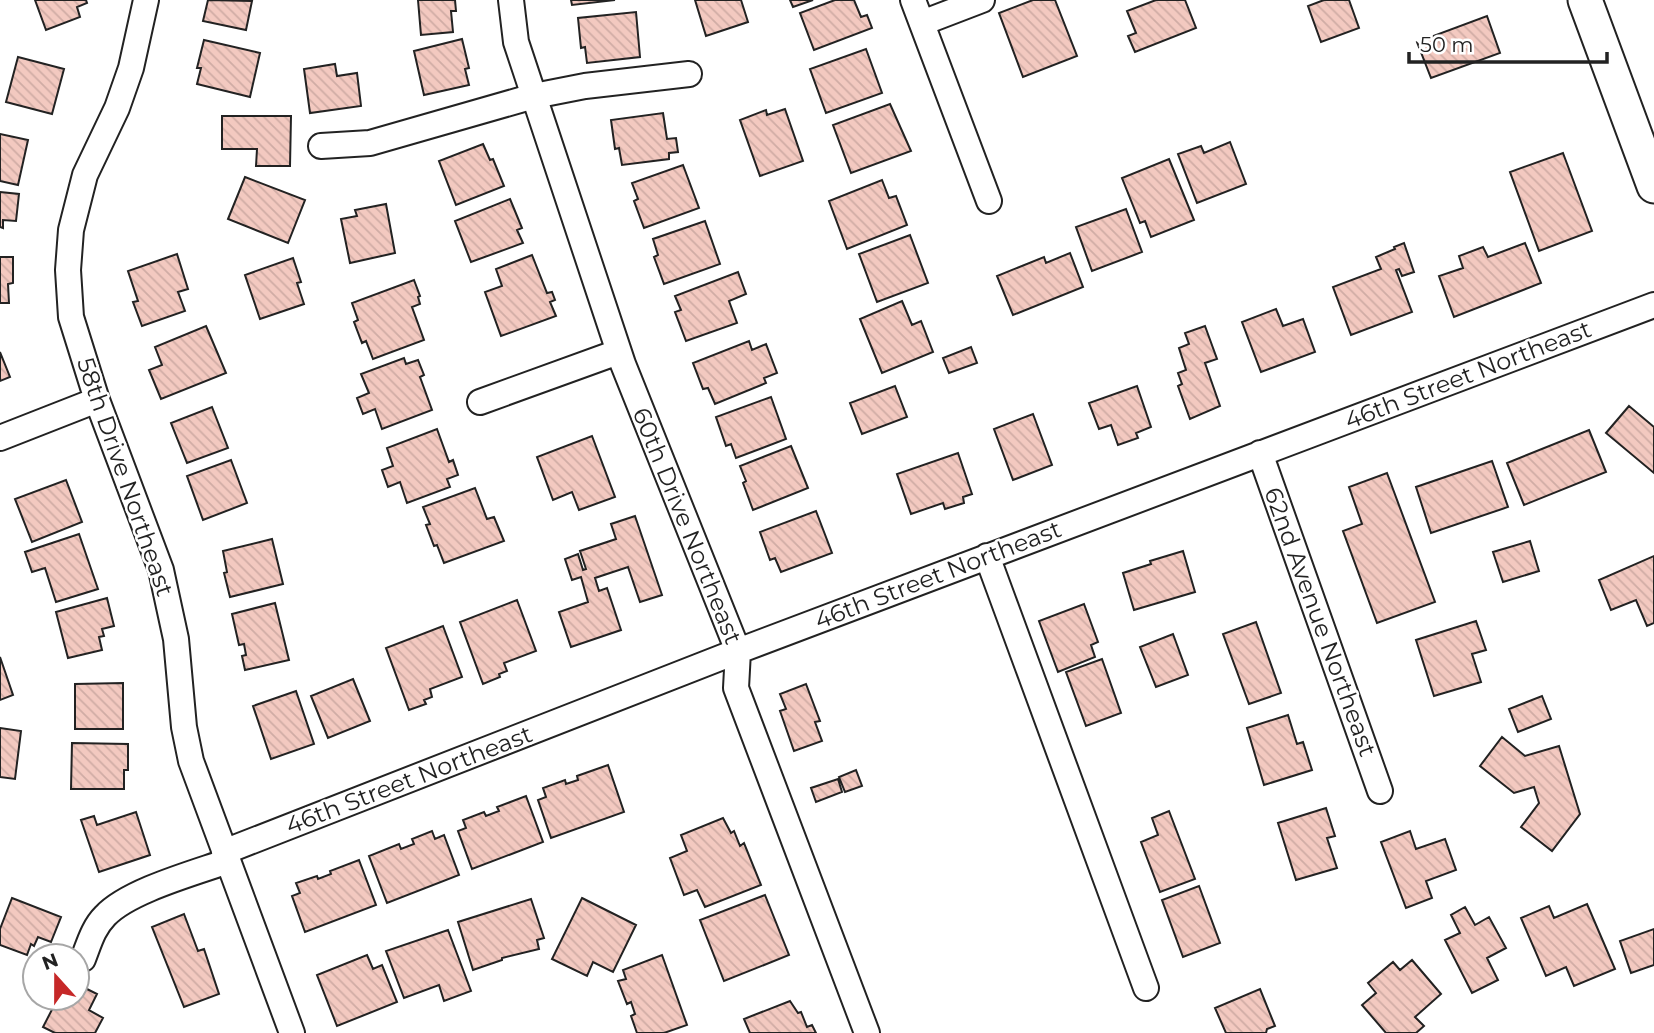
<svg xmlns="http://www.w3.org/2000/svg" width="1654" height="1033" font-family="Montserrat,sans-serif">
<style>
.building{fill:url(#building-back-hatch);stroke:#222;stroke-width:2}
.lines{fill:none;stroke-linecap:round;stroke-linejoin:round}
.street-casing{stroke:#222;stroke-width:28}
.secondary-casing{stroke:#222;stroke-width:37}
.street{stroke:#fff;stroke-width:24}
.secondary{stroke:#fff;stroke-width:33}
.labels{text-anchor:middle;stroke-width:5;stroke-linejoin:round;paint-order:stroke}
.street-label{font-size:24px;fill:#222;stroke:#fff}
</style>
<defs>
<pattern id="building-back-hatch" width="6" height="6" patternUnits="userSpaceOnUse" patternTransform="scale(1.75)"><rect width="6" height="6" fill="#f3c9c0"/><path d="M-1 5l2 2M0 0l6 6M5-1l2 2" fill="none" stroke="#d0aca5"/></pattern>
</defs>
<rect width="100%" height="100%" fill="#fff"/>
<path class="building" d="M35,0H86L87,3L77,7L80,17L46,30Z
M208,0L252,1L246,30L203,21Z
M418,0H455L456,11H451L453,32L421,35Z
M571,0H615L572,5Z
M695,0H741L748,22L706,36Z
M790,0H813L793,7Z
M835,0H854L861,17L867,15L872,28L814,50L800,13Z
M1033,0H1055L1077,56L1023,77L999,13Z
M1156,0H1185L1196,28L1135,52L1128,36L1136,33L1127,11Z
M1324,0H1349L1359,28L1321,42L1308,6Z
M636,12L640,57L587,63L585,47L581,48L578,18Z
M1487,16L1500,53L1431,78L1417,42Z
M462,39L469,68L465,69L469,85L424,95L414,51Z
M204,40L260,53L250,97L197,84L201,68H197Z
M866,49L882,93L826,113L810,69Z
M18,57L64,69L52,114L6,102Z
M335,64L337,76L357,73L361,106L310,113L304,69Z
M890,104L911,151L851,173L833,125Z
M785,109L803,161L760,176L740,120L766,110L767,115Z
M663,113L667,139L676,138L678,152L669,153V159L622,165L619,148L615,149L611,120Z
M222,116H291L290,166H256L257,149H222Z
M0,134L28,140L18,185L0,181Z
M1230,142L1246,184L1197,203L1178,154L1201,146L1204,153Z
M483,144L490,160L493,159L504,186L456,205L439,161Z
M1563,153L1592,231L1539,251L1510,172Z
M1169,159L1194,220L1151,237L1145,221L1140,223L1122,178Z
M683,165L699,208L644,228L634,201L638,199L632,183Z
M245,177L305,200L288,243L228,219Z
M882,180L889,198L896,196L907,225L847,249L829,201Z
M0,192L19,194L16,221L3,220V228L0,227Z
M510,199L522,228L517,230L523,243L471,262L455,221Z
M386,204L395,253L350,263L341,219L357,216L355,210Z
M1126,209L1142,252L1092,271L1076,227Z
M705,221L720,264L664,284L654,257L658,255L653,239Z
M910,235L928,283L877,302L859,254Z
M1404,243L1414,272L1402,276L1399,269L1396,270L1412,312L1351,335L1333,287L1381,269L1376,257L1395,249L1394,247Z
M1525,243L1541,283L1454,317L1439,276L1463,268L1459,256L1483,247L1488,257Z
M1070,253L1083,287L1013,315L997,276L1044,257L1046,263Z
M177,254L188,289L178,292L185,311L142,326L133,302L138,301L128,271Z
M532,255L547,293L552,292L555,300L550,302L556,316L501,336L485,292L502,286L496,269Z
M0,257H13V283L8,284L9,303H0Z
M293,258L301,282L297,283L304,304L260,319L245,275Z
M738,272L746,294L729,301L737,323L686,341L675,312L681,310L675,296Z
M414,280L420,296L418,297L420,304L412,307L424,340L373,359L366,341L362,343L354,322L358,320L352,303Z
M902,301L912,325L921,321L933,352L882,373L860,319Z
M1276,309L1283,326L1303,319L1315,352L1261,372L1242,322Z
M206,326L226,373L161,399L149,370L162,365L155,347Z
M1205,326L1217,359L1205,363L1220,406L1190,419L1178,386L1182,384L1178,373L1186,370L1179,348L1189,344L1185,333Z
M749,341L752,350L766,344L777,373L764,378L766,383L715,404L708,388L703,389L693,363Z
M971,347L977,363L949,373L943,358Z
M0,352L10,377L0,381Z
M404,358L406,364L418,360L424,375L420,377L432,410L382,429L375,409L363,414L357,398L369,393L361,374Z
M895,386L907,417L862,434L850,403Z
M1137,386L1151,427L1136,433L1138,438L1118,445L1111,425L1099,429L1089,403Z
M771,397L786,439L736,458L731,444L726,446L716,417Z
M1629,406L1654,427V473L1606,433Z
M212,407L228,448L187,463L171,423Z
M1033,414L1052,465L1013,480L994,429Z
M437,429L449,462L453,460L458,475L447,479L450,487L407,503L400,482L388,487L382,470L393,466L387,448Z
M1589,430L1606,472L1524,505L1507,463Z
M592,436L615,497L579,510L572,492L553,500L537,457Z
M791,446L808,488L753,510L743,483L746,481L740,466Z
M958,453L972,494L963,497L964,503L945,509L943,503L911,514L897,474Z
M231,460L247,503L203,520L187,476Z
M1492,461L1508,507L1431,533L1416,487Z
M1387,473L1435,602L1377,623L1343,531L1362,524L1349,487Z
M66,480L82,522L32,542L15,499Z
M475,488L487,519L494,517L504,541L444,563L437,545L434,546L426,525L430,524L423,507Z
M816,511L832,553L781,572L775,558L770,560L760,532Z
M635,516L662,595L640,602L628,567L595,578L599,591L607,588L621,630L571,647L559,612L588,602L581,577L572,580L565,559L578,554L583,570L586,569L580,551L616,539L611,524Z
M79,534L98,589L56,602L45,568L32,572L25,552Z
M272,539L283,584L230,597L224,573L227,572L223,551Z
M1530,541L1539,571L1503,582L1493,552Z
M1183,551L1195,592L1134,610L1123,573L1151,564L1150,561Z
M1654,556V623L1647,626L1636,600L1611,610L1599,580Z
M107,598L114,626L102,629L104,636L99,637L102,650L68,658L56,612Z
M517,600L536,651L504,663L507,671L499,674L500,677L483,684L460,622Z
M275,603L289,660L245,670L242,656L246,655L244,644L239,645L232,614Z
M1084,604L1098,642L1091,645L1095,657L1058,672L1039,621Z
M1476,621L1486,650L1472,654L1481,682L1434,696L1416,640Z
M1256,622L1281,693L1249,704L1223,634Z
M443,626L462,677L430,689L432,697L424,700L426,704L409,710L386,648Z
M1173,634L1188,675L1156,687L1140,647Z
M0,657L13,695L0,700Z
M1102,659L1121,713L1086,726L1066,672Z
M353,679L370,721L328,738L311,696Z
M123,683V729H75V684Z
M806,684L820,721L815,722L822,741L794,751L780,711L786,709L780,694Z
M296,691L314,744L271,759L253,706Z
M1542,696L1551,719L1518,732L1509,709Z
M1288,715L1297,744L1303,742L1312,770L1264,785L1247,728Z
M0,728L21,731L15,779L0,777Z
M1502,737L1525,756L1559,746L1580,814L1552,851L1521,827L1539,803L1534,787L1514,793L1480,766Z
M72,743L128,744V770H124V789H71Z
M608,765L624,812L551,838L538,800L546,797L543,788L565,780L566,784L578,780L577,776Z
M856,770L862,786L845,792L839,777Z
M838,779L842,792L816,802L811,788Z
M526,796L543,842L472,869L458,831L466,828L463,820L484,812L486,816L499,811L497,807Z
M1326,808L1335,836L1327,838L1337,868L1296,880L1278,823Z
M1169,811L1195,879L1160,892L1141,842L1158,835L1152,818Z
M136,812L150,855L99,872L81,820L94,816L97,825Z
M723,818L731,833L734,831L740,846L744,843L761,885L705,907L697,890L684,895L670,858L687,851L681,835Z
M432,831L435,839L444,835L459,875L387,903L369,856L399,844L401,849L414,844L412,839Z
M1410,831L1416,849L1445,839L1456,870L1426,881L1432,898L1406,908L1381,842Z
M359,860L376,905L305,932L292,896L300,893L296,883L317,876L318,879L331,874L330,871Z
M1199,886L1220,943L1183,957L1162,900Z
M765,895L789,955L724,981L700,920Z
M12,898L61,917L51,942L38,937L34,946L31,944L27,955L0,945V929Z
M582,898L636,925L613,972L593,962L587,976L552,959Z
M531,899L544,938L537,940L539,949L502,958V960L473,970L458,922Z
M1587,904L1615,969L1574,986L1566,967L1546,976L1521,918L1549,906L1554,918Z
M1465,907L1475,925L1489,917L1506,948L1487,958L1498,980L1472,993L1445,940L1460,933L1451,915Z
M184,914L198,951L204,949L219,994L184,1007L152,927Z
M1654,929V965L1631,973L1620,941Z
M448,930L471,991L444,1001L439,985L404,998L386,951Z
M367,955L373,969L382,965L397,1002L337,1026L317,975Z
M662,955L687,1025L664,1033H637L631,1016L635,1014L631,1002L627,1004L618,981L626,979L623,970Z
M1412,960L1441,994L1415,1017L1424,1026L1416,1033H1386L1362,1005L1376,993L1368,983L1393,962L1400,970Z
M77,984L97,994L89,1010L103,1018L95,1033H55L43,1027L58,998H77Z
M1260,989L1275,1026L1267,1029L1266,1033H1226L1215,1008Z
M790,1001L798,1013L801,1012L807,1027L812,1025L816,1033H750L744,1019Z"/>
<g class="lines">
<defs>
<path id="street" d="M146,0L131,68L117,108L85,175L71,230L68,270L71,317L97,400L161,570L176,639L184,727L191,761L292,1033
M511,0L516,42L623,364L738,651L736,688L867,1033
M913,0L989,201
M922,23L982,0
M321,146L370,143L534,96L585,86L689,74
M480,402L618,352
M0,438L97,400
M1260,453L1380,791
M987,556L1146,988
M224,852L738,651L1654,305
M83,959C89,944 93,928 105,916C128,891 194,873 228,861"/>
<path id="secondary" d="M1585,0L1654,186"/>
</defs>
<use href="#street" class="street-casing"/>
<use href="#secondary" class="secondary-casing"/>
<use href="#street" class="street"/>
<use href="#secondary" class="secondary"/>
</g>
<g class="labels">
<g class="street-label">
<text transform="translate(1468 375) rotate(-21)" y="8">46th Street Northeast</text>
<text transform="translate(125 477) rotate(71)" y="8">58th Drive Northeast</text>
<text transform="translate(687 526) rotate(68)" y="8">60th Drive Northeast</text>
<text transform="translate(938 575) rotate(-21)" y="8">46th Street Northeast</text>
<text transform="translate(1320 622) rotate(70)" y="8">62nd Avenue Northeast</text>
<text transform="translate(409 780) rotate(-21)" y="8">46th Street Northeast</text>
</g>
</g>
<g transform="translate(56 977) rotate(339)"><circle r="33" fill="#ffffff" stroke="#a7a7a7" stroke-width="2"/>
<path d="M0-5L12 26L0 18L-12 26Z" fill="#c62828"/>
<text y="-10" font-size="19" font-weight="bold" text-anchor="middle" fill="#222222">N</text>
</g>
<path d="M1409 52v10h198v-10" fill="none" stroke="#222222" stroke-width="3.5"/>
<text x="1420" y="52" font-size="21" fill="#222222" stroke="#ffffff" stroke-width="5" paint-order="stroke">50 m</text>
</svg>
